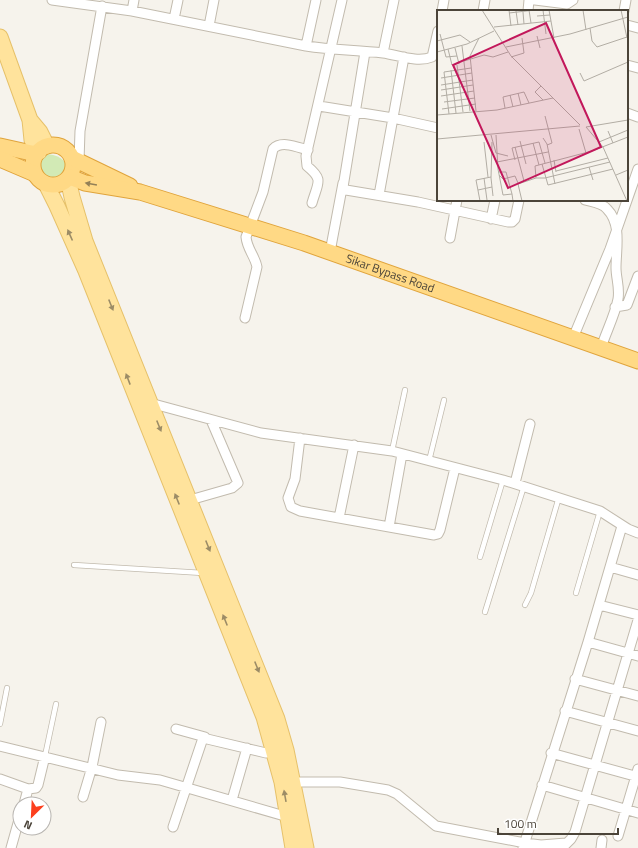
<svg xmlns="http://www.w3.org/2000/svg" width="638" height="848" font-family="'Titillium Web',sans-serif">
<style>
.green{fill:#d2eab5}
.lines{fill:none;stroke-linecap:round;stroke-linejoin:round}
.service-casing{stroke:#c2bbae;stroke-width:6}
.minor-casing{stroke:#c2bbae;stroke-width:11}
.primary-casing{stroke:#e6c16a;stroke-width:17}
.trunk-casing{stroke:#e0a43c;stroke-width:17}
.service{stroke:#fff;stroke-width:4.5}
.minor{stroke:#fff;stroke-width:9}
.primary{stroke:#ffe39c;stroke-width:15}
.trunk{stroke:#ffd985;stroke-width:15}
.oneway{fill:#938057}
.oneway2{fill:#9c8c66}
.labels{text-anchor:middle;stroke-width:3;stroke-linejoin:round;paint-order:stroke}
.street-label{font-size:12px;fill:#4b4439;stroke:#fff}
.inset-road{fill:none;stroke:#b2ada4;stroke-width:1}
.view{fill:#c2185b;fill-opacity:0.15;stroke:#c2185b;stroke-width:2}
.inset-edge{fill:none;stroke:#4b4439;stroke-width:2}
</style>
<rect width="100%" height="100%" fill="#f6f3ec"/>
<path class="green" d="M42,154C54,153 67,158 69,171L63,180L56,181L38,175C33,167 33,161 42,154Z"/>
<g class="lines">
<defs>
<path id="service" d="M392,451L405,390
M429,461L444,400
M480,557L503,480
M74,565L203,573
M576,593L600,511
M525,605L531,593L559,497
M485,612L524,486
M0,724L7,688
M45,756L56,704"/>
<path id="minor" d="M52,0L132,11L306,46C332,50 357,50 383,53C398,55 417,63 432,57L438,31
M535,0L567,4L573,0
M132,11L134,0
M442,11L444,0
M483,11L485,0
M528,11L529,0
M624,11L626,0
M174,19L178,0
M627,25L638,28
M209,26L214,0
M306,46L316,0
M365,52L344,181L343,187L346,190L418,202L508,222H512L515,219L519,200
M383,53L394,0
M627,65L638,68
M319,106L393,118L438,128
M627,113L638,117
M79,161L80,131L102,6
M379,195L404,57
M585,200C592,202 602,203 607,209C622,224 616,249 616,268C616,278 620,288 618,299C615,315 606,332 601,348
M312,203C318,182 324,180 307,166L306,156L342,0
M491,219L495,200
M450,238L457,200
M330,252L343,183
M615,307L627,305L638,276
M245,318L257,267C255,256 247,249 246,237L263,192L273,149C281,140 297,147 308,150
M573,338L610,249L638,169
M150,403L261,433L392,451L503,480L600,511L628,529L638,533
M300,438L295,479L288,498L291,507L300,511L434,535L438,534L440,530L455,468
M515,483L530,424
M190,500L232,488L238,483L211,420
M339,518L354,445
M389,527L402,454
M610,567L638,575
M599,605L638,615
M588,642L638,656
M575,679L638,696
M565,711L638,731
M176,729L205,737
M0,746L118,775L160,780L288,817
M551,753L638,777
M0,779L28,789L36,788L38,785L45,756
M294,782H340L388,790L397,794L436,826L525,843L541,845L566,843
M542,785L638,813
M83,797L92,767L101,722
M232,800L247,748
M24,804L28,789
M173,827L203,738L266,753L276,749
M618,836L638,769
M563,847L571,839L575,832L638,620
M11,848L20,816
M523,848L588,642L622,526
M601,848L602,840"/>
<path id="primary" d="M0,37L30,120L32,140L39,152
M30,120L40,132L47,146
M68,179L72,197L85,241L277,719L286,750L306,848
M46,184L57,206L86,271L264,717L282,782L293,848"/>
<g id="trunk">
<circle cx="53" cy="165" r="20"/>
<path d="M0,146L36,154"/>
<path d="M72,158L130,186"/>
<path d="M0,159L35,174"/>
<path id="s1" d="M70,177L85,183L140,192L304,243L638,361"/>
</g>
</defs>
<use href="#service" class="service-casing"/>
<use href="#minor" class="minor-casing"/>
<use href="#primary" class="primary-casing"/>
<use href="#trunk" class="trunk-casing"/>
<use href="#service" class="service"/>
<use href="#minor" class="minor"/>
<use href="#primary" class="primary"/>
<use href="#trunk" class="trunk"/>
</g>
<defs><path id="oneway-solid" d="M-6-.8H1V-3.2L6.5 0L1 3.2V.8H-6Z"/></defs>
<use class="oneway" href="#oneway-solid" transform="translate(91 184) rotate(-170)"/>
<g class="oneway2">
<use href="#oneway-solid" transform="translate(70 235) rotate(-114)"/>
<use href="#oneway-solid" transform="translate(111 305) rotate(68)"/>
<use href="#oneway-solid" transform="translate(128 379) rotate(-111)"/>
<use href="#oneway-solid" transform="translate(159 426) rotate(68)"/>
<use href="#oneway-solid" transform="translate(177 499) rotate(-112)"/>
<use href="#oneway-solid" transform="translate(208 546) rotate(68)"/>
<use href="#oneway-solid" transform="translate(225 620) rotate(-112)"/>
<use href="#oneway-solid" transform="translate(257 667) rotate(68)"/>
<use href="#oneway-solid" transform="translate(285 796) rotate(-100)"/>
</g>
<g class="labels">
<g class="street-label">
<text dy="4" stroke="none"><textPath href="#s1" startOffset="335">Sikar Bypass Road</textPath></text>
</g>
</g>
<g transform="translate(437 10)">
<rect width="191" height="191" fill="#f6f3ec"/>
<path class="inset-road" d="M45,0L74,46L143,115M72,0L74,16M92,0L94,13M106,0L109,24M112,0L117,28M146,0L149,20M184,0L190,28M79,1L81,15M86,2L87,14M72,3L98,0M100,6L113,5M57,17L114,11M153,18L155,31L160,37L190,27M3,24L9,47L20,46M100,26L103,38M0,31L23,25L33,32M25,36L33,101M69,37L133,24L191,7M18,38L22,54M11,39L15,55M0,42L30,34L57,21M74,47L87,43L85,28M27,51L47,45L56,47L71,42M20,55L26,102M14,60L19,103M143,63L147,71L191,52M4,68L35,63M4,75L36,70M104,76L98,82L106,90M4,80L36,75M81,83L84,95M73,85L76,97M4,86L37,81M7,92L38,88M68,98L66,87L87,82L92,93M5,99L39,94M39,101L33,46L42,28M12,104L7,62L34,58M0,105L60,100L116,88M108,106L115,133L110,135M149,117L166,137L190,191M149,117L191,110M142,119L149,143M171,121L176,133M54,125L59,143L71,146M59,125L61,159L66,185L75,184L76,191M106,128L110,134L118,174M0,129L143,116M83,131L89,154M47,132L51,167M55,132L54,168L56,186M162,132L191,120M96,133L102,155M78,137L87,171M78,150L75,138L102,132L108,153M117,150L119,162M60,152L111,142M105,154L111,175L176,159M152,157L156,170M119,161L171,148M61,162H69L75,184M62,165L66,169L78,166L81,173M179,165L191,160M47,168L50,190M99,168H108L173,152M41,180L55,177M43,191L39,170L54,167M85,191L81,174L99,168L98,156L155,141L191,127"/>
<path class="view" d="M109,13L164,137L71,178L16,55Z"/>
<rect width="191" height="191" class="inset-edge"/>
</g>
<g transform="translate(32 816) rotate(204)"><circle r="19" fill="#ffffff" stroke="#b7b4b0"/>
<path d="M0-3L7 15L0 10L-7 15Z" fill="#fc3f1d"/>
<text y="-6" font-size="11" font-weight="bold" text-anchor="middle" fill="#4b4439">N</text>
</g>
<path d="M498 828v6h120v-6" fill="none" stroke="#4b4439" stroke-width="2"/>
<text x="504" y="828" font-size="12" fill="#4b4439" stroke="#ffffff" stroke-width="3" paint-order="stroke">100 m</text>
</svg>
